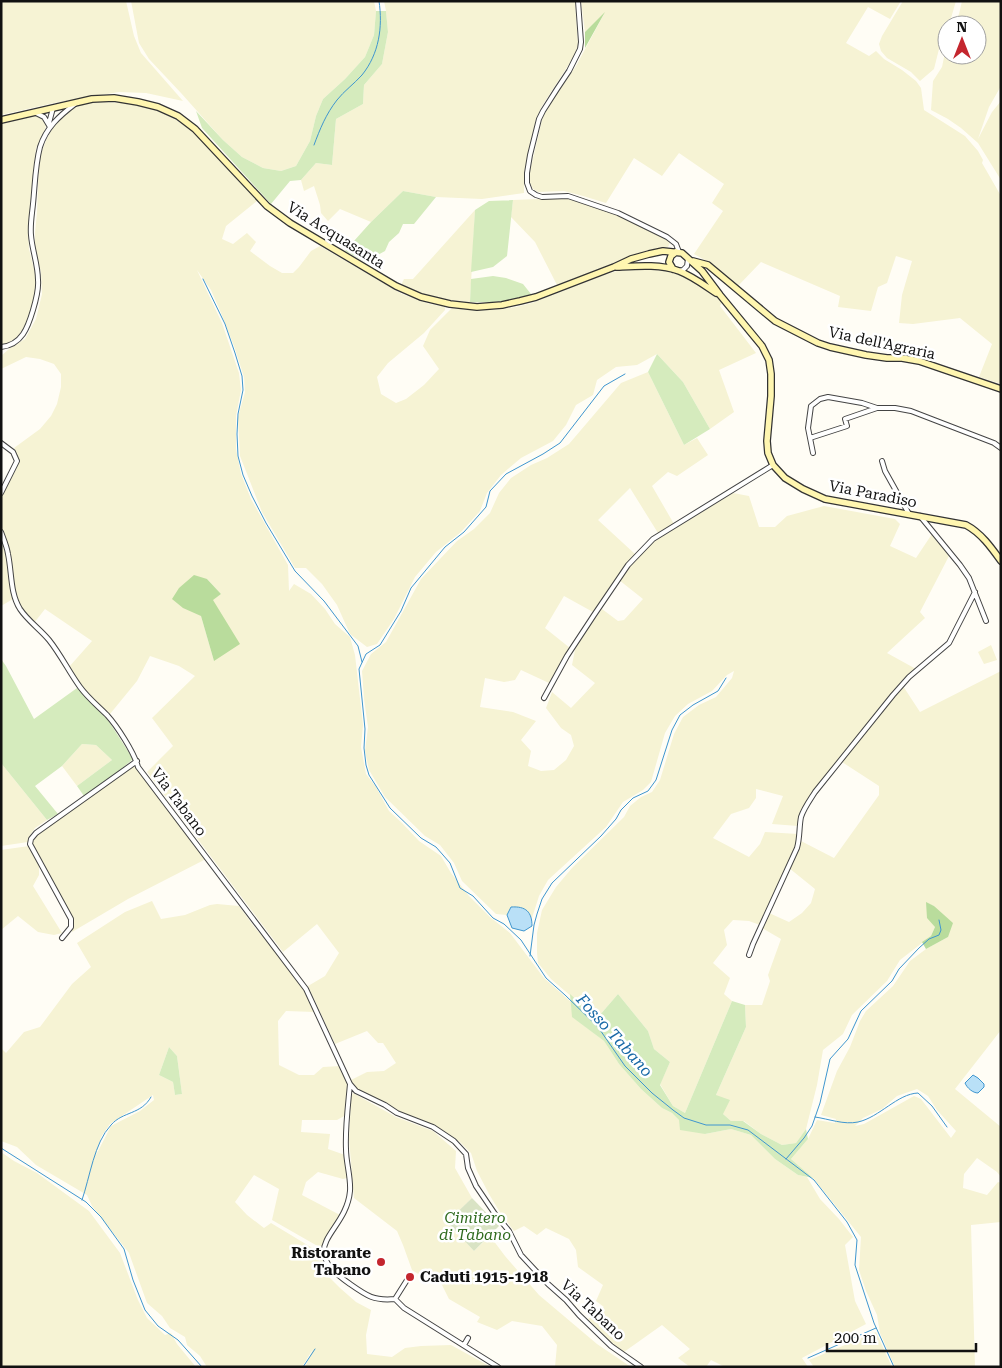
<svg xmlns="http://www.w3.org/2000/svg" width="1002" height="1368" font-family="'Roboto Serif',serif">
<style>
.farmland{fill:#f6f3d4;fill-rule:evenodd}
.green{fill:#d5ebbd}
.forest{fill:#b9dc9c}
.cemetery{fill:#d9e3c4}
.water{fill:#b9e0f7;stroke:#3f96cf}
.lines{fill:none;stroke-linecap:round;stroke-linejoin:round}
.stream{stroke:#3f96cf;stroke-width:1}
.street-casing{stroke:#444;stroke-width:6}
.secondary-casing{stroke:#333;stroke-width:8}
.street{stroke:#fff;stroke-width:4}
.secondary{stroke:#fff6b0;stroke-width:5.5}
.poi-dot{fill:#c4262e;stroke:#fff;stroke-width:2}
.labels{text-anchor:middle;stroke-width:5;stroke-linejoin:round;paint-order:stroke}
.street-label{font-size:15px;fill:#111;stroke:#fff}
.park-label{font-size:15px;font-style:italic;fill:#2f6b1f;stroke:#fff}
.poi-label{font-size:15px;font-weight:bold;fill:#111;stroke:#fff;text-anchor:end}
.water-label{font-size:16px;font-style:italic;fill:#1768a6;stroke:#fff}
</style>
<rect width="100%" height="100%" fill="#fffdf5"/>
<path class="farmland" d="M1,1H126L134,36L141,53L183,101L146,93L119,92L54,103L1,115Z
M131,1H374L376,11L374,35L365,57L345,79L323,99L316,116L310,141L296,166L281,171L263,168L242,157L223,140L181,93L149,59L139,43Z
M384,1H575L578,45L575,55L542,106L536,119L524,174V193L482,199L436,197L403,191L371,222L340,209L328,221L321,213L320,205L314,186L304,191L301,180L316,163L332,165L336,119L363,104L364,85L382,64L388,32L386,11Z
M581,1H901L890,19L868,7L846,43L869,56L876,51L884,59L902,70L916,81L921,88L924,110L965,136L978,151L983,160L982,163L1001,196V384L979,377L992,344L960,318L913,324L899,323L902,295L912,261L896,256L887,283L878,287L871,311L838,307L840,296L761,262L737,287L712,264L694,254L723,211L712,203L724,184L679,153L662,176L634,158L606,203L583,196L564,191L538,192L533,189L530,183V171L542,120L546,109L576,66L604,14L585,32Z
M903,1H956L949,25H947V30L940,45L934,69L920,81L911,72L887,58L881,51L879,44L882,36Z
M962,1H1001V86L989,107L978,139L992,112L1001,101V180L978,143L961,128L948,119L931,110L933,81L942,67L947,43V55H977V25H954L959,14Z
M99,102L129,103L152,108L175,119L202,138L236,176L257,201L226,226L222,239L233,244L247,233L256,242L250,251L270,266L282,273H293L299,267L311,251L320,246L402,294L430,304L445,307V310L424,333L388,363L377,377L381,394L396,403L406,399L424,385L439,369L423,346L430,330L452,308L470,310H491L516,307L532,303L604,275L623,269L641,268L661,269L680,274L699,283L713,292L723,301L720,306L756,353L719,370L734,412L710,429L683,382L657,354L637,365L616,367L597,380L593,395L576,405L566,425L553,441L521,458L501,475L487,493L480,511L461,532L436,552L415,577L394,619L377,644L367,647L350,634L337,605L322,584L306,568H295L262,512L240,456L238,417L245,392L244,377L234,346L221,313L211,290L197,270L222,323L239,373L241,390L236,416V449L241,474L251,499L288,565L289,591L294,584L311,594L325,609L335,624L350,637L355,655L363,725L361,747L366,774L376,787L389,811L402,823L419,841L441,856L451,873L469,896L490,917L510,933L544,978L571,1002L573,1017L604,1041L619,1064L641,1089L662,1108L672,1113L679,1120L705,1134L731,1129L751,1135L775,1159L798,1175L807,1177L820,1199L839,1219L853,1237L845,1245L855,1301L866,1324L802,1358L808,1367H725L711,1360L706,1367H690L678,1358L690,1349L662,1325L624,1352L608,1340L588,1319L604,1307L596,1301L603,1285L578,1267L576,1250L569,1239L546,1228L537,1235L524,1226L514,1231L501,1214L489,1194L477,1171L471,1153L460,1142L442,1130L420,1119L404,1114L360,1091L354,1086L351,1080L367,1072L384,1071L396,1063L383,1043H378L367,1031L335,1044L308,986L325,976L339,953L317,924L283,952L147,772L173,746L152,718L195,676L179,666L150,656L137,681L110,714L93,700L82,687L69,667L92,641L45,609L34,623L24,612L18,602L15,593L10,552L1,527V496L17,468L18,459L16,451L14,448L40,429L51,416L57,404L61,387V374L54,364L40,359L26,357L1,369V356L9,349L25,339L36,319L42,294L41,272L35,251V233L37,212L39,159L47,138L56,122L68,111L83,104ZM207,579L221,594L213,599L214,661L201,616Z
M38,115L43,118L46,124L45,132L36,148L28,230L29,249L36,277L35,296L29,319L23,331L16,339L6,344H1V124Z
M564,198L592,204L625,217L669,240L670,243L668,247L614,263L557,285L535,242L511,217L513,200Z
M475,210L470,302L450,300L430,297L401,285L404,279H413Z
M648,372L684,445L697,438L708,455L677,476L668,472L652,486L674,524L658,533L630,488L598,520L635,554L624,567L593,612L564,596L545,628L570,648L549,683L521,670L515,680L504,682L485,678L480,707L513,712L536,721L521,740L531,751L528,766L541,771L554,770L566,760L574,746L571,735L561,728L546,708L552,692L571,708L595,683L572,665L576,645L602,609L618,621L624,620L643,599L619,580L630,565L650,544L733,493L749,496L759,527H775L787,516L824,506L895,519L900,524L890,546L916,558L932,534L949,556L920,612L925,618L887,653L916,669L903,680L893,693L807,802L799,815L798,826L772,824L783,796L756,789V798L749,808L731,814L713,838L749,857L760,844L765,832L798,834L796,847L760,925L749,921L733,920L724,930L727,945L713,963L730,978L724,994L732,1001L685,1113L673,1106L660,1084L670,1062L654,1049L648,1031L618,994L599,1016L586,1009L551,979L538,963L537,953V933L542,910L556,887L572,868L624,817L630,806L641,797L652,792L660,780L674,734L683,717L699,705L716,697L732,678L734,671L727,675L712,691L688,704L675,716L665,733L651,782L643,790L623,802L606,827L548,880L539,896L532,918L528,912L511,907L507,915L496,914L462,881L454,863L440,845L425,836L385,797L369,770L365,751L368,727L364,699L362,671L371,654L386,642L421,579L457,541L474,529L490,513L499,493L511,478L531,465L547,458L569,444L621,383Z
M1,540L6,555L13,599L1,606Z
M991,645L997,660L984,664L978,652Z
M1001,671V1030L955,1089L1001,1127V1177L997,1172L977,1158L964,1174L963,1188L987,1195L998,1182L1001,1183V1222L971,1225L975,1367H895L880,1333L877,1315L866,1291L859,1270L861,1237L813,1178L791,1159L808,1139L817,1120L835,1123L836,1119L821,1115L837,1071L850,1047L860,1021L866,1011L893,986L910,961L926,949L948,937L934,906L926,903L935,927L931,936L900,960L887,981L852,1015L843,1034L823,1050L817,1085L806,1129L796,1143L782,1145L761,1134L744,1121H731L723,1114L716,1095L746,1027L745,1005H762L770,981L768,975L781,939L762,928L769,913L789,922L802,913L811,903L815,889L789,868L801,841L834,858L879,795V786L842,762L903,686L920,712ZM917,1089L928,1096L937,1110L956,1131L951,1138L921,1099L914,1096L864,1124L855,1126L863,1118L882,1109L897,1096Z
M82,744L96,745L112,760L77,786L62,766Z
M1,763L47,820L35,828L29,837L28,842L1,846Z
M133,766L138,769L206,859L128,899L72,932L73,919L32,845V841L35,836Z
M29,846L39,865V875L33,886L62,933L54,935L38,932L18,916L1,930V850Z
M152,901L161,919L185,915L210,905L217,904L239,906L255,928L274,949L298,980L315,1012L286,1011L278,1021L279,1065L299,1075H314L323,1067L341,1066L347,1083L346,1115L337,1120H302L301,1132L330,1134L328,1149L345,1155L348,1175L347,1178L343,1179L318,1172L306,1182L302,1195L340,1215L328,1233L321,1248L272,1220L279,1189L254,1175L235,1202L247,1215L264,1228L271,1223L319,1252L322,1258L324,1272L340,1288L356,1302L371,1310L366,1335L367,1354L392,1357L405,1348L421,1346L451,1345L491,1367H305L313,1349L302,1367H207L200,1356L187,1345L185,1337L170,1328L162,1316L147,1303L129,1253L92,1206L87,1195L36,1165L17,1147L1,1141V1048L6,1053L24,1032L40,1027L72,984L91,967L77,943L125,912ZM169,1047L177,1056L182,1094L175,1095L173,1082L159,1075ZM153,1095L154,1100L140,1111L111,1126L96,1155L101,1137L110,1124Z
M353,1093L396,1117L433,1131L456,1151L455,1168L472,1198L447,1222L474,1251L490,1236L505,1256L539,1295L597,1344L631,1367H555L557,1345L542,1326L512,1321L497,1330L477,1322L480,1317L449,1299L442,1285L431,1273L420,1275L412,1270L403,1245L397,1231L354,1198L349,1139L351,1098Z
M1,1152L14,1161L37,1173L89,1211L120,1253L138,1300L147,1318L165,1335L171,1333L177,1344L196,1367H1Z
M876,1332L892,1367H814L809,1360Z"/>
<path class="green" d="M376,11H386L388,32L382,64L364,85L363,104L336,119L332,165L316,163L301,180L290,181L271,204L202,128L196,111L223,140L242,157L263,168L281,171L296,166L310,141L316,116L323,99L345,79L365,57L374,35Z
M403,191L436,197L414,224H403L399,233L389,242L385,251L365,262L345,251L371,222Z
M513,200L507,256L493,267L471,272L475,210L489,201Z
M493,276L506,278L523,284L531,294C517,302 487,303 470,302L471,279Z
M657,354L683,382L710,429L684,445L648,372Z
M1,659L6,666L34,719L77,688L108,720L133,759L120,770L84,796L77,786L112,760L96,745L82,744L62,766L35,786L58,814L47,820L1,763Z
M570,994L586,1009L599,1016L618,994L648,1031L654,1049L670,1062L660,1085L673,1106L685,1113L732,1001L745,1005L746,1027L716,1095L730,1100L723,1114L731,1121H743L761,1134L782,1145L796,1143L806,1129L808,1139L791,1159L813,1178L798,1175L775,1159L751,1135L731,1129L705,1134L680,1130L679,1120L672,1113L662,1108L641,1089L619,1064L604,1041L572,1017Z
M169,1047L177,1056L182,1094L175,1095L173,1082L159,1075Z"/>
<path class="forest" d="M605,12L585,48V32Z
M194,575L207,579L221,594L213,600L240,644L214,661L201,616L183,608L172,599L179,588Z
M926,902L934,906L953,923L948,937L926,949L922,942L931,936L935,927L927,918Z"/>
<path class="cemetery" d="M472,1198L499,1226L474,1251L447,1222Z"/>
<path class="water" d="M511,907C526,906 532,912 532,926L524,931L512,928L507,915Z
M973,1075L978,1078L984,1084V1087L978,1093C973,1093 967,1088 965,1083Z"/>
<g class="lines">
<path class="stream" d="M314,145C320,129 326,114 337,100C344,91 354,84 362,75C379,54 383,27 379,1
M203,279L225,324L235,353L242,376L243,390L238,414L237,434L238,456L243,475L252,496L266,523L295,571L324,601L358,646L362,662
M625,374L604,386L560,443L543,454L506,474L490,491L486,507L464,532L445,547L411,588L401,611L380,645L366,654L359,669L365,729L364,748L366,765L369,775L390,808L421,838L436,847L450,863L460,888L473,896L493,918L504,924L521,940L546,978L565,995L598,1027L625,1066L652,1093L673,1110L684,1118L706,1125H730L748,1130L814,1180L847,1222L857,1240L855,1265L874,1323L894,1367
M530,956L534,925L537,914L542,899L552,883L601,836L616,819L621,810L633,798L648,791L656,780L672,730L680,715L693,705L718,691L726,678
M815,1117C829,1119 844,1125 858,1122C880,1117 897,1094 918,1093L932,1106L947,1127
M1,1148L86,1202L101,1217L124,1249L133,1280L145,1310L158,1326L178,1340L202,1367
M786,1159L804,1138L812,1126L820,1103L830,1059L848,1039L861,1011L892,981L899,969L919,948L929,939L939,935L941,930L939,920
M82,1200C90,1177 94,1143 111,1125C123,1111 141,1115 151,1097
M808,1358L876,1328
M303,1367L315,1349"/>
<defs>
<path id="street" d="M578,1L581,42L580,49L569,71L557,89L543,111L539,119L530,155L527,173V183L530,191L536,195L542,197L568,196L618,213L667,237L676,244L679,252
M36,113L44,117L50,127
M49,123L53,108
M678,271L683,270L687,266L688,259
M1,347C22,345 28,327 33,310C36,300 39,290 38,280C38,264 32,250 31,235C30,225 32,214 33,204C35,185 35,166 40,147C46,128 59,116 75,104
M810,438L847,426L845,419L877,408
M1,443L13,452L17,461L1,493
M813,453L808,428L811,406L820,399L828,397L862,403L877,408H895L911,411L994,443L1001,448
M882,461L885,471L909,514
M920,516L960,565L969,578L986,621
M1,532C4,540 7,547 8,554C12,573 10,593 20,609C28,621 40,629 49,640C61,655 69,672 80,687C88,698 98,706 107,715C117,726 134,752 138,767L306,989L350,1084L356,1091L385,1105L397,1113L433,1127L454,1141L466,1154L468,1168L476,1186L495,1214L509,1231L521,1255L548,1284L566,1300L579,1315L611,1346L641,1367
M544,698L567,656L594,615L628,565L653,539L773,465
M62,938L71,927V919L30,844L31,839L36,833L137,761
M749,955L753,944L797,848C800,838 799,827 801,817C804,808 810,800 815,792L893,695L909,677L949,643L975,592
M350,1084C348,1106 345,1128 346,1149C346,1163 351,1177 350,1191C346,1235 293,1245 350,1284C367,1296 374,1301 395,1299L404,1308L498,1367
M395,1299L407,1280
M464,1345L468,1338"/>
<path id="secondary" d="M1,120L92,99L114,98L138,102L158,107L178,116L195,129L267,206L290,223L396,286L421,297L450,304L477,307L502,305L520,301L536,297L614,267L631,259L649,254L663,251L682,253L702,271L720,295L762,346L769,360L771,374V396L767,441L768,453L773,465L785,478L803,489L825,499L966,525C981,533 991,547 1001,561
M693,261L708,265L775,321L818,343L830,347L866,355L887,358H902L919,361L1001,389
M617,267C637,266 660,264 679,271C692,276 704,285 716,293
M673,269L669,262L671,256L676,252"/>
</defs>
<use href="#street" class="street-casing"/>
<use href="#secondary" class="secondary-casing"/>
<use href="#street" class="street"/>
<use href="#secondary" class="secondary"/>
</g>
<g class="poi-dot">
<circle cx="381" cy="1262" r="5"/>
<circle cx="410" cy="1277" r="5"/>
</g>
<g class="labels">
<g class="street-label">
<text transform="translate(336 235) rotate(32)" y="5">Via Acquasanta</text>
<text transform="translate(882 343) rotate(12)" y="5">Via dell'Agraria</text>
<text transform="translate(873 494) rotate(11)" y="5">Via Paradiso</text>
<text transform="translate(179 802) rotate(53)" y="5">Via Tabano</text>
<text transform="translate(593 1310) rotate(43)" y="5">Via Tabano</text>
</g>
<g class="park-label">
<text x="475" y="1223">Cimitero<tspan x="475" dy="17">di Tabano</tspan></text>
</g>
<g class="poi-label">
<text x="371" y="1258">Ristorante<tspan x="371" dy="17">Tabano</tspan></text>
<text x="420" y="1282" text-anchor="start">Caduti 1915-1918</text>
</g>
<g class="water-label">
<text transform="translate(615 1035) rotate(48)" y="6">Fosso Tabano</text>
</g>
</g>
<rect width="1002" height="1368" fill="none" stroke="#111111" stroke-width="5"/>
<g transform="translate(962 40)"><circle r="24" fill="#ffffff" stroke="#a0a0a0"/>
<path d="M0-4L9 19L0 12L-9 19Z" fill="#c4262e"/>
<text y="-8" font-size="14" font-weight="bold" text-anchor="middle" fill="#111111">N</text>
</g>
<path d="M827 1343v8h149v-8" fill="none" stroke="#111111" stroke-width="2.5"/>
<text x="834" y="1343" font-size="15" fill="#111111" stroke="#ffffff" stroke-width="4" paint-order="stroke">200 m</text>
</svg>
